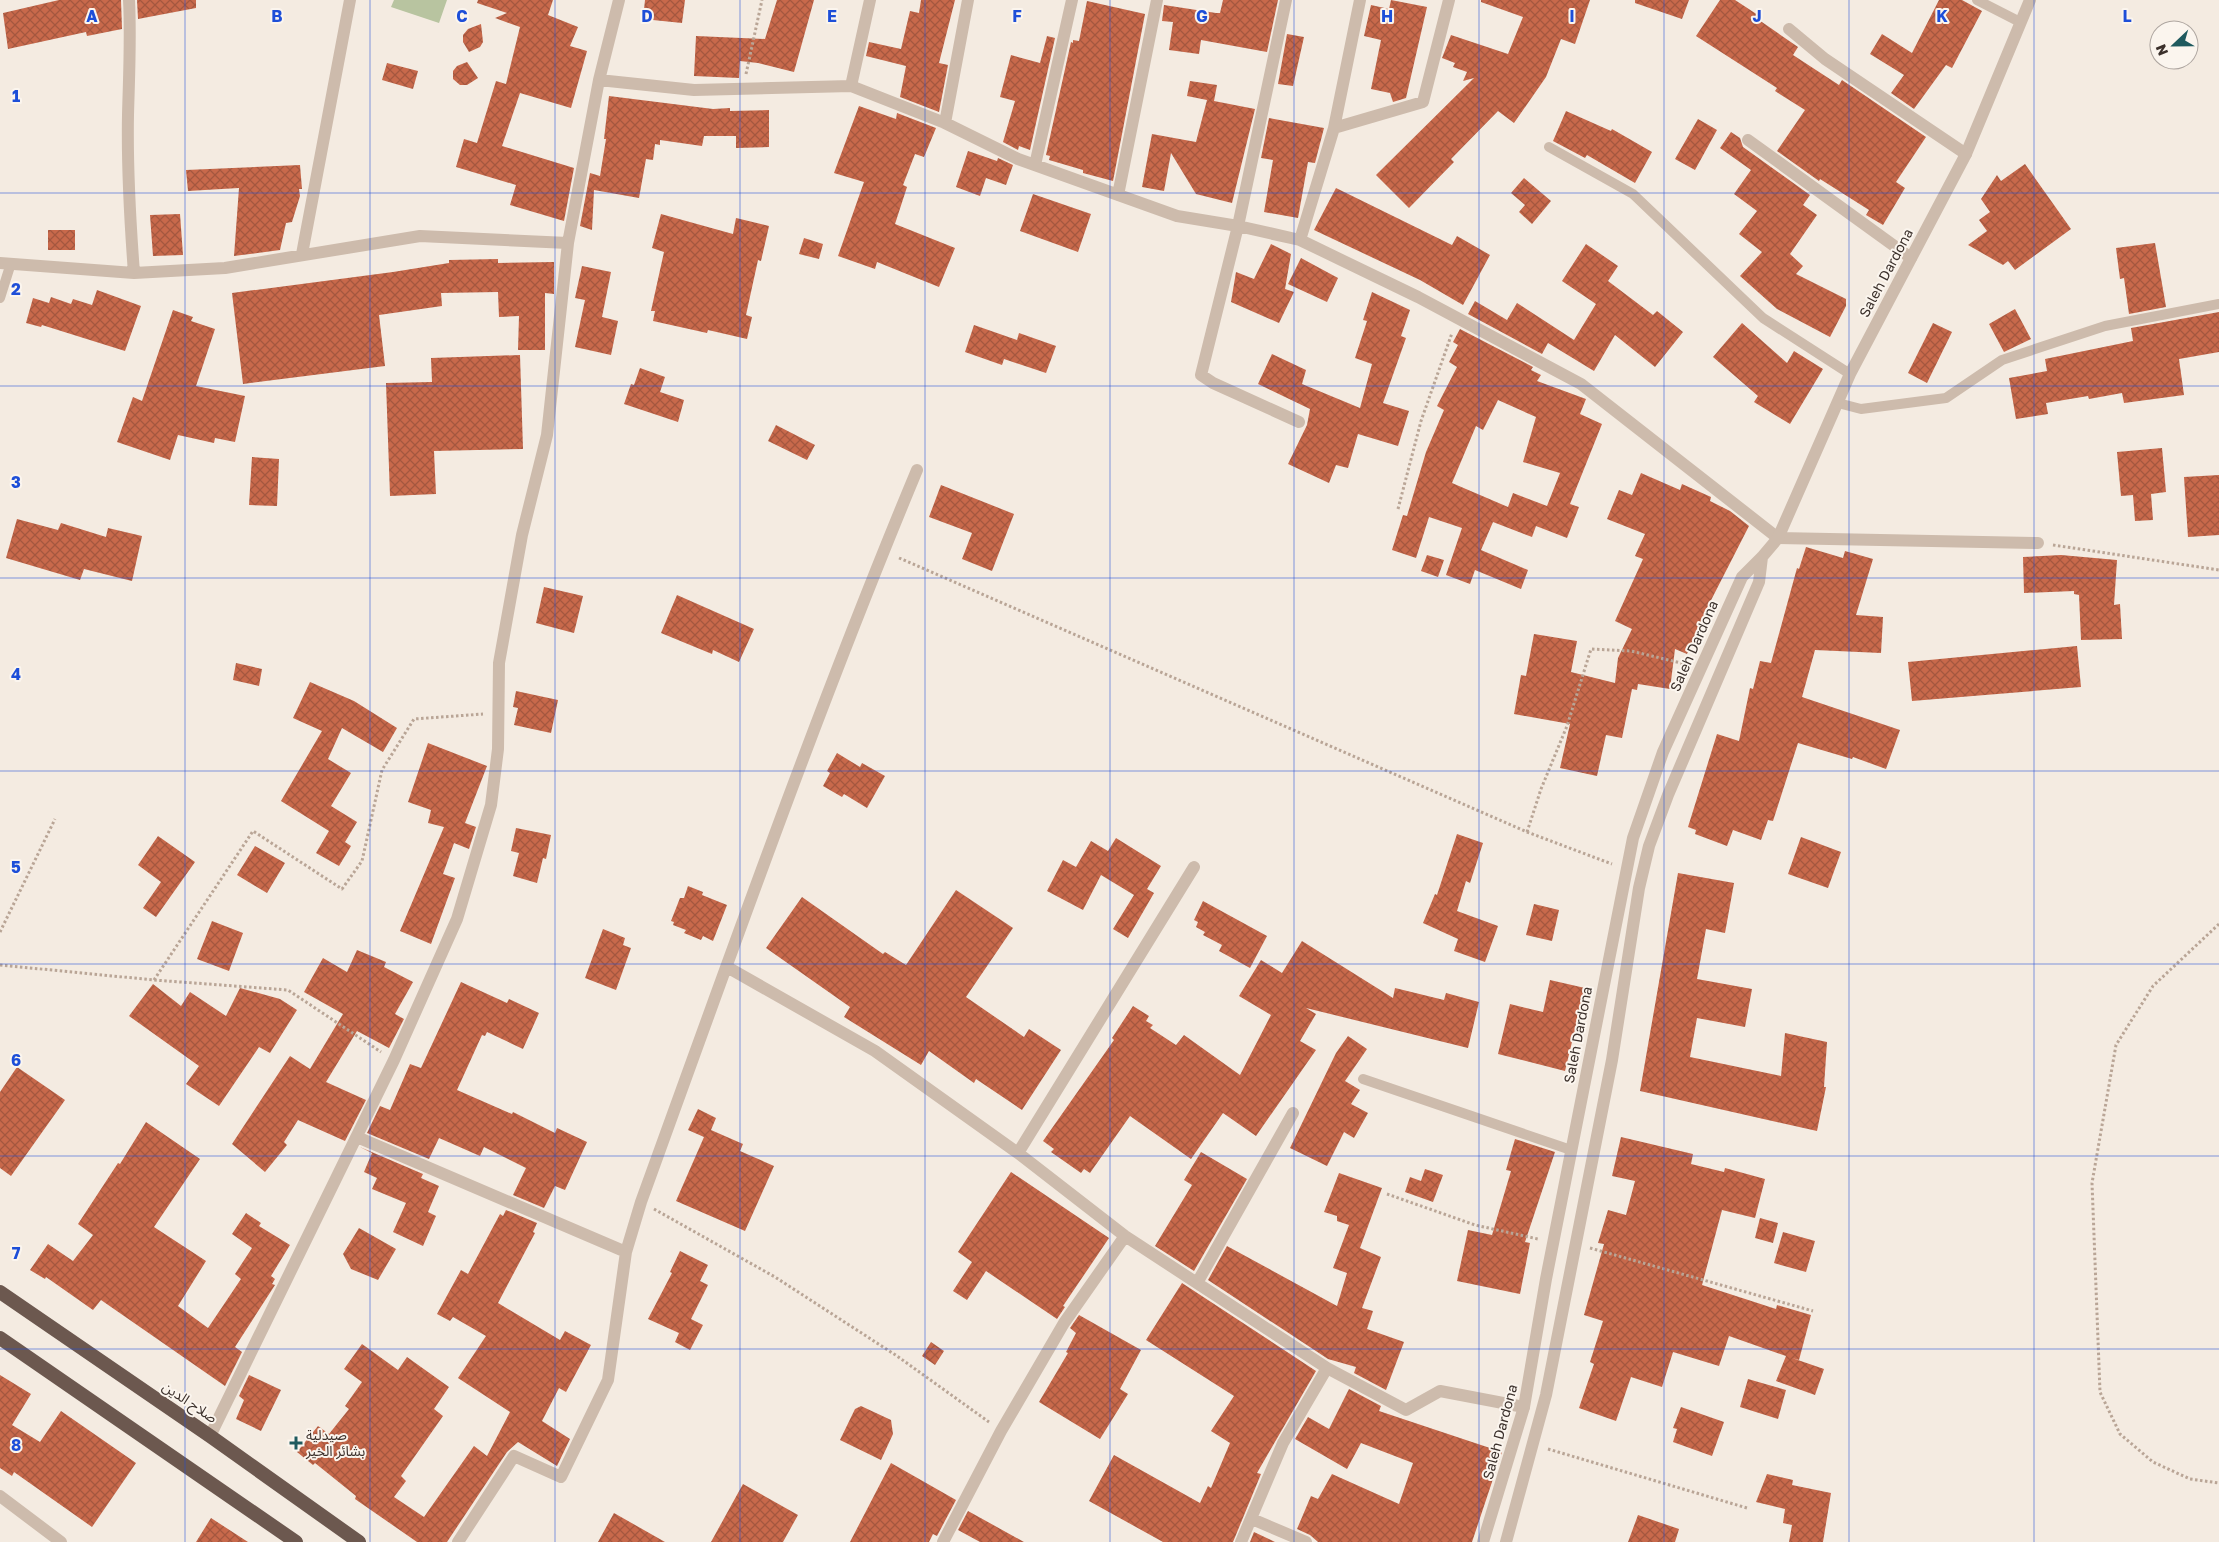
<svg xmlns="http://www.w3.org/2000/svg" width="2219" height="1542" font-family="'Golos Text','Noto Sans Arabic',sans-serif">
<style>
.grass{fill:#b8c4a0}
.building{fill:url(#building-cross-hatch);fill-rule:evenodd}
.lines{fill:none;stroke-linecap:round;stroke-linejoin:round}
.path{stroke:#b9a596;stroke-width:3;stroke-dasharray:2.5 2.5;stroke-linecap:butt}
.service{stroke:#cdbbac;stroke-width:10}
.minor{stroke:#cdbbac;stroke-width:12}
.tertiary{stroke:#cdbbac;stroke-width:12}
.trunk{stroke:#6c584f;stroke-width:14}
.grid{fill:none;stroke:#1d4ed8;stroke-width:1;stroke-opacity:0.55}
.poi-dot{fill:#1f5a5e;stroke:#fbf5ee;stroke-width:2}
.labels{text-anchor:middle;stroke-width:4;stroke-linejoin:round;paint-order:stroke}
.street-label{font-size:14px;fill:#3b302b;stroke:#fbf5ee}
.poi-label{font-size:14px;fill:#3b302b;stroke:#fbf5ee;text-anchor:start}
.grid-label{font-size:16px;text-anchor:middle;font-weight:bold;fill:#1d4ed8;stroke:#fbf5ee;stroke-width:4;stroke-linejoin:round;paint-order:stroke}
</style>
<defs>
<pattern id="building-cross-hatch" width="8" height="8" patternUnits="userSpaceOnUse" patternTransform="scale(1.25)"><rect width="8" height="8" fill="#c8694b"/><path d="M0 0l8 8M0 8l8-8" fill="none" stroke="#a4573f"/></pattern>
</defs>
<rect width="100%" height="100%" fill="#f4ebe1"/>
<path class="grass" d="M394,0H447L439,23L391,7Z"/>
<path class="building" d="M59,0H121L122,29L87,36L86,32L8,49L3,13Z
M137,0H196V8L138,19Z
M478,0H553L548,15L578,27L570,46L587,51L571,108L520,93L502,146L574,168L564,221L510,205L516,185L456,167L464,139L477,143L496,81L506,84L520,27L495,18L507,13L477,3Z
M645,0H685L682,23L643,19Z
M777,0H814L794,72L758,63L740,61L739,78L694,76L696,36L765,39Z
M921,0H955L939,63L948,65L939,112L900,97L906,66L866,56L869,42L901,49L910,11L919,13Z
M1223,0H1278L1267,52L1201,40L1199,54L1169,50L1173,22L1162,21L1164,5L1216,13H1220Z
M1391,0L1427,7L1406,98L1393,102L1390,93L1371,89L1381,40L1364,36L1371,5L1389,9Z
M1481,0H1590L1575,44L1561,39L1546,77L1514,123L1498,111L1451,159L1454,162L1409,208L1376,175L1474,78L1463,81L1467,72L1453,67L1455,63L1442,58L1451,35L1508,54L1523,17L1481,2Z
M1635,0H1689L1682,19L1635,3Z
M1720,0H1735L1761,17L1759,20L1798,47L1793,55L1839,85L1842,80L1926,137L1896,182L1905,188L1883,225L1866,215L1869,210L1820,179L1819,181L1777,151L1805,110L1775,91L1777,88L1696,36Z
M1939,0H1962L1982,11L1952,68L1946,65L1914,109L1891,93L1904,75L1870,54L1882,34L1912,53Z
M1087,1L1145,14L1113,181L1083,173V170L1049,160L1050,156L1046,155L1071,42L1073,43V40L1079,41Z
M481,24L483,42L480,47L469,52L463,42V35L468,29Z
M1287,34L1304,37L1293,86L1278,84Z
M1047,36L1055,38L1030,150L1019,146L1018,150L1003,142L1015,101L1000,97L1011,55L1040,63Z
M467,62L478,78L467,85H460L453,79V71L457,66Z
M387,63L418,71L413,89L382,80Z
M1190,81L1217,85L1214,101L1255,109L1232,203L1196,194L1171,153L1164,191L1142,187L1152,134L1196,142L1207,100L1187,96Z
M609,96L713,109L730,108V111L769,110V147L736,148V136H704L702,146L660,140V145L655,144L653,160L646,159L639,198L594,190L592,230L580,226L590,173L600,176L606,139H604Z
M859,106L896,119L897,113L936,128L924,157L915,154L903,185L907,187L895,224L955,248L939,287L877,262L875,269L838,256L864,182L834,173Z
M1566,111L1611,131L1612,129L1652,152L1635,183L1587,155L1585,158L1553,141Z
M1269,118L1324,128L1315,163L1308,162L1298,218L1264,212L1273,160L1261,158Z
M1698,119L1717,130L1695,170L1675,159Z
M1731,132L1740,138L1743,147L1810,195L1803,205L1817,215L1790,254L1803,266L1796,274L1846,299V306L1830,337L1777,309L1740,276L1762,252L1739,234L1757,211L1734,194L1751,170L1720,148Z
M968,151L997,161L998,158L1013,165L1006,185L986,178L980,196L956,187Z
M2025,164L2071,229L2015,270L2008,261L2003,265L1968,245L1987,231L1979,220L1990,212L1981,199L1997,175L2001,181Z
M300,165L302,189H299L300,196L292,222L286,223L280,250L234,256L239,188L188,191L186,170Z
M1524,178L1551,201L1532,224L1519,212L1525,205L1511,193Z
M1336,188L1452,245L1457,236L1490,255L1463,305L1420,280L1314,230Z
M1033,194L1091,214L1078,252L1020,231Z
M180,214L183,255L153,256L150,215Z
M661,214L733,234L736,218L769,226L761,261L758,260L746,315L752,317L747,339L708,330L707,333L653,321L655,311H651L664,252L652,248Z
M48,230H75V250H48Z
M804,238L823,244L819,259L799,254Z
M2155,243L2166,307L2129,314L2124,278L2120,279L2116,248Z
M1271,244L1291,254L1285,289L1294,292L1279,323L1231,302L1236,272L1254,279Z
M1586,244L1618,266L1608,281L1653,315L1657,311L1683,332L1655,367L1615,335L1594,371L1548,343L1542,354L1468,314L1475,301L1507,320L1517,303L1574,340L1596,304L1562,281Z
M1301,258L1338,278L1327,302L1288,284Z
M498,259V263L554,262V294L545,293V350H518L519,316L499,317L498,292L441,293L442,306L379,315L385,366L243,384L232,293L393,272L449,263V260Z
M582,266L611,272L602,317L618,321L611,355L575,347L585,300L575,298Z
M97,290L141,306L125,351L42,325L41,327L26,323L33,298L49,303L51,297L71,304L73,299L92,305Z
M1372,292L1410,310L1401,336L1406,338L1383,403L1409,411L1398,446L1358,434L1348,468L1336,465L1329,483L1288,464L1307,425L1310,409L1258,384L1272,354L1306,370L1302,384L1360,408L1372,364L1355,358L1367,321L1363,320Z
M2015,309L2031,339L2004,352L1989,324Z
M173,310L193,317L191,321L215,329L196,386L245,396L235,442L215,438L214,443L178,435L170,460L117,442L133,397L142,401Z
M2219,312V352L2179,359L2184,395L2124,403L2122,393L2089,399L2088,396L2046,403L2048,414L2016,419L2009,378L2047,371L2045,359L2133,341L2131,328Z
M1742,323L1787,363L1794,351L1823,369L1790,424L1754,402L1758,396L1713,357Z
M1933,323L1952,332L1927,383L1908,373Z
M974,325L1017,340L1019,333L1056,346L1046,373L1004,359L1002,365L965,352Z
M1460,329L1533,367L1531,370L1541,375L1537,381L1586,399L1580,414L1602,424L1570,504L1579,507L1567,538L1536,526L1532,537L1493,522L1481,550L1528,570L1521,589L1475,570L1470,584L1446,575L1462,528L1429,517L1416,558L1392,550L1403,515L1407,516L1426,452L1444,410L1437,406L1457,367L1449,362L1458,345L1453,342ZM1498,400L1536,417L1523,462L1560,473L1547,506L1513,493L1508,507L1452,483L1476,426L1483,430Z
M520,355L523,449L434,451L436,494L390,496L386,383L432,382L431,358Z
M640,368L665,377L660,392L684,400L678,422L624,404L631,384L634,385Z
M776,425L815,445L807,460L768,441Z
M2162,448L2166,492L2151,494L2153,520L2135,521L2133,495L2121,496L2117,452Z
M252,457L279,459L277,506L249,505Z
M1641,473L1680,490L1682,484L1711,497L1710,501L1730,511L1749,526L1705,612L1687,654L1675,649L1670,689L1638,684L1637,690L1632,689L1622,738L1606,735L1597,776L1560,768L1570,724L1514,714L1521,675L1526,676L1534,634L1577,641L1571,672L1615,683L1618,658L1632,629L1615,621L1643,559L1635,556L1645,534L1607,519L1619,490L1632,495Z
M2219,475V535L2188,537L2184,477Z
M941,485L1014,514L992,571L962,559L972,533L929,517Z
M17,519L58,530L61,523L106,537L108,528L142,536L132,581L84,569L80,580L6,558Z
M1806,547L1843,558L1845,551L1873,559L1856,615L1883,617L1881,653L1815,650L1802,697L1900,730L1886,769L1853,757L1852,759L1798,743L1773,821L1768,820L1761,840L1733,830L1727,846L1695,834L1696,830L1688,827L1717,734L1739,741L1750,688L1753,689L1760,661L1771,663L1797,568L1799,569Z
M1427,555L1444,560L1438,577L1421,571Z
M2061,555L2117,560L2114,605L2120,604L2122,639L2081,640L2079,595L2074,594V591L2024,593L2023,557Z
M544,587L583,596L574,633L536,623Z
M677,595L754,629L739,662L713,650L712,654L661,633Z
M2077,646L2081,687L1912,701L1908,662Z
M236,663L262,669L259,686L233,680Z
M310,682L354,701L397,728L383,752L342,728L328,759L351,773L331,806L357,822L345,842L351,846L339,866L316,853L329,831L281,801L322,731L293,718Z
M516,691L558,700L551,733L514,725L518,708L513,707Z
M428,743L487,766L465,823L476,827L469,849L454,843L443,874L455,878L431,944L400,931L444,827L428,823L431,810L408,802Z
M837,753L860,767L862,763L885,776L867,808L844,794L842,797L823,786L830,773L827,771Z
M516,828L551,835L546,859L543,858L537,883L513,876L519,853L511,851Z
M1457,834L1483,843L1470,883L1466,881L1457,911L1498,926L1485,962L1454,951L1458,939L1423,923L1435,894L1437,895Z
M158,836L195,862L156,917L143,908L161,882L138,865Z
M1801,837L1841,852L1828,888L1788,874Z
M1116,838L1161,866L1147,889L1154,893L1128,938L1113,929L1134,895L1101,875L1083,910L1047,891L1063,860L1076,867L1091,841L1108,851Z
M255,846L285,863L267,893L237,875Z
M1678,873L1734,883L1725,933L1706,929L1697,979L1752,989L1745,1027L1697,1018L1690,1057L1781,1076L1785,1033L1827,1042L1824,1087H1826L1817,1131L1640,1091Z
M688,886L703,892L702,895L727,905L713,941L703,936L701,940L684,933L686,930L673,925L674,922L671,921L680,898H684Z
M956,890L1013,928L966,997L1024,1037L1029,1029L1061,1050L1022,1110L976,1079L974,1083L929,1051L921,1065L844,1017L850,1007L766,948L802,897L883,954L885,952L906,965Z
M1203,901L1267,936L1250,968L1219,951L1222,945L1203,935L1205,932L1196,927L1198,922L1194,920Z
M1534,904L1559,910L1552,941L1526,935Z
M212,921L243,933L229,971L197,959Z
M603,929L625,938L623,945L631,948L616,990L585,978Z
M1302,941L1393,998L1395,988L1444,1000L1446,993L1479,1002L1468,1048L1306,1008L1316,1014L1300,1041L1316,1050L1256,1136L1223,1113L1191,1159L1130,1116L1090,1173L1084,1169L1081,1173L1051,1152L1054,1149L1043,1141L1114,1040L1112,1038L1133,1006L1149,1016L1146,1021L1153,1025L1150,1028L1176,1045L1184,1035L1240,1075L1271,1015L1239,996L1261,960L1282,973Z
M357,950L386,962L384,967L413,982L395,1014L404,1019L389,1048L357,1031L326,1082L366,1100L345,1141L298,1120L284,1142L287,1145L265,1172L232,1144L290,1056L310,1069L343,1014L304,992L323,958L347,972Z
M1550,980L1585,988L1565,1071L1498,1054L1510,1004L1543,1012Z
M461,982L507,1003L509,999L539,1013L523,1049L487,1032L485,1036L482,1035L457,1090L512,1114L513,1112L555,1133L557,1128L587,1142L565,1190L555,1186L544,1208L513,1195L526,1168L484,1147L480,1156L439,1138L429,1159L367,1133L380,1106L390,1110L410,1064L421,1068Z
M153,984L181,1006L190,992L226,1016L240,988L280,999L297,1010L270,1053L259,1047L219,1106L186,1084L199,1066L129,1016Z
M1348,1036L1367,1049L1345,1081L1360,1090L1351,1104L1368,1113L1354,1138L1344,1132L1327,1166L1290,1148L1336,1053Z
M17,1067L65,1100L11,1176L0,1168V1092Z
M698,1109L716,1118L711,1130L743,1144L740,1151L774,1166L745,1231L676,1201L704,1137L688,1130Z
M146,1122L200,1159L154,1227L206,1261L178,1306L208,1328L241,1279L235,1274L252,1248L232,1234L246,1213L261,1223L259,1226L290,1245L271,1276L275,1279L272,1284L275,1285L235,1347L242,1352L225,1386L101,1300L93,1310L46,1277L45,1279L30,1270L48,1244L73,1261L93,1235L78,1224L118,1163L120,1164Z
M1621,1137L1693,1154L1691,1164L1724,1172L1725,1168L1765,1179L1755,1218L1722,1210L1702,1285L1776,1309L1777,1305L1811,1315L1799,1360L1792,1358L1824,1369L1815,1395L1776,1381L1786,1356L1729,1336L1719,1366L1673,1352L1662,1387L1631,1377L1616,1421L1579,1408L1594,1364L1590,1362L1603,1321L1584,1315L1604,1244L1598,1243L1608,1210L1626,1215L1635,1181L1612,1176Z
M1515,1139L1555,1152L1525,1242L1530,1243L1520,1294L1457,1281L1468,1230L1492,1235L1511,1171L1506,1170Z
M360,1147L423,1174L421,1178L439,1186L428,1212L436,1216L423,1246L393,1232L406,1203L372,1189L377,1178L364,1172L372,1153Z
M1201,1152L1247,1179L1194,1271L1155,1246L1192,1185L1184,1180Z
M1425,1169L1443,1175L1433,1202L1405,1192L1410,1177L1421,1181Z
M1011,1172L1109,1238L1063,1306L1065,1307L1057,1319L986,1271L967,1300L953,1291L972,1262L958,1252Z
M1339,1173L1382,1188L1360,1248L1381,1257L1362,1308L1373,1311L1367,1329L1404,1342L1386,1390L1354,1373L1356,1367L1328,1359L1208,1280L1227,1246L1337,1306L1347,1273L1333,1268L1349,1225L1337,1221V1216L1324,1212Z
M506,1210L537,1223L533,1232L535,1233L498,1303L560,1340L565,1331L591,1345L566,1392L559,1388L542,1421L570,1439L557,1466L518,1442L507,1452L447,1542H417L355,1499L356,1496L315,1463L313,1465L297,1452L318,1426L329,1434L349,1409L345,1406L362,1382L344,1369L362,1344L398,1370L407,1357L449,1387L434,1409L443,1416L401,1476L406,1481L394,1497L424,1517L474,1446L487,1456L510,1412L458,1378L486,1336L453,1317L450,1321L437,1314L461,1270L468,1274L500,1214L503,1216Z
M1760,1218L1778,1223L1773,1243L1755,1238Z
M359,1228L396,1249L378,1280L351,1269L343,1254Z
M1783,1232L1815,1241L1806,1272L1774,1263Z
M680,1251L708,1265L700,1281L708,1285L691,1319L703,1325L690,1350L675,1342L679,1333L648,1319L672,1273L670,1272Z
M1182,1283L1316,1371L1257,1473L1261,1474L1233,1542H1163L1089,1501L1114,1455L1200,1503L1208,1486L1211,1488L1230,1443L1211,1431L1234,1396L1146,1340Z
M1079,1315L1141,1350L1120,1389L1128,1394L1100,1439L1039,1402L1068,1353L1066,1352L1076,1333L1070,1328Z
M931,1342L944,1351L935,1365L922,1356Z
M0,1375L31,1394L12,1425L40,1442L61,1411L136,1463L92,1527L14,1472L12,1476L0,1468Z
M249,1375L281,1390L261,1431L236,1419L244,1400L239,1396Z
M1748,1379L1786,1390L1778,1419L1740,1407Z
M1349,1389L1381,1406L1379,1411L1502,1452L1472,1542H1318L1310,1535L1297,1529L1311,1496L1318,1499L1332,1474L1399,1504L1413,1463L1361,1443L1347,1469L1295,1439L1308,1417L1329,1429Z
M861,1406L891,1420L893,1434L881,1460L840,1440L855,1409Z
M1681,1407L1724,1422L1712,1456L1673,1442L1677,1429L1673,1428Z
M891,1463L956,1500L937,1536L933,1534L929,1542H850Z
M1767,1474L1793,1480L1792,1485L1831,1493L1823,1542H1789L1792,1525L1783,1523L1785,1509L1756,1502Z
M743,1484L798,1515L783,1542H711Z
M968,1511L1024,1542H980L958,1530Z
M614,1513L665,1542H598Z
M1638,1515L1679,1529L1675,1542H1628Z
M211,1518L248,1542H196Z
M1254,1532L1275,1542H1250Z"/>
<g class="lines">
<path class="path" d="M746,74L762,0
M1398,509L1421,421L1452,333
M2053,545L2219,570
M899,558L1527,832L1612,864
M1527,832L1541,789L1567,726L1591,649L1631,651L1685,664
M2219,924L2153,986L2116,1045L2092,1183L2100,1392L2120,1434L2153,1462L2190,1479L2219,1483
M0,932L55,819
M0,965L154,980L288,990L381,1052
M154,980L253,831L342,889L362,861L382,770L414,719L483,714
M1387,1194L1475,1225L1538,1239
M654,1209L775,1277L897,1356L989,1422
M1590,1248L1813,1311
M1548,1449L1747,1508"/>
<path class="service" d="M1977,0L2020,22
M1549,147L1633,194L1763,318L1850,374
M0,298L11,263
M1838,403L1861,409L1946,398L2002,360L2105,326L2219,304
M1363,1079L1571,1150"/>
<path class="minor" d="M129,0C131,39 129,76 128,115C127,168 130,220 134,273
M1286,0L1238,226L1201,375L1213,383L1299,422
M1789,29L1825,59L1966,154
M599,80L694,90L851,86L945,123L1018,159L1177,216L1238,226L1300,240L1418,297L1581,384L1778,538L2038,543
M851,86L870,0
M945,123L968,0
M1334,128L1360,0
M1748,140L1911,258
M1035,165L1072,0
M1118,195L1157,0
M1300,240L1334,128L1423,102L1449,0
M302,254L350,0
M0,263L134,273L225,268L420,236L568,243
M727,967L875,1051L1018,1153L1125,1236L1327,1368L1406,1410L1440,1391L1524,1407
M357,1137L626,1252
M1018,1153L1194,867
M1197,1283L1293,1113
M210,1436L394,1060L457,919L491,805L498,749L499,663L522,535L547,435L568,243L599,80L619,0
M0,1496L61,1542
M1252,1519L1306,1542
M458,1542L514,1456L561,1477L608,1380L626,1252L641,1202C730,957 817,710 917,470
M943,1542L1001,1431L1064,1323L1125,1236
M1241,1542L1283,1443L1327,1368"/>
<path class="tertiary" d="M1483,1542L1524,1407L1546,1279L1633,838L1663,752L1742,577L1762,557L1778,538L1850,374L1966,154L2030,0
M1506,1542L1546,1395L1612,1060L1639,888L1649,846L1668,795L1759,582L1762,557"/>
<path class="trunk" d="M0,1292L210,1436L359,1542
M0,1338L296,1542"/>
</g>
<path class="grid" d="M185,0V1542M370,0V1542M555,0V1542M740,0V1542M925,0V1542M1110,0V1542M1294,0V1542M1479,0V1542M1664,0V1542M1849,0V1542M2034,0V1542M0,193H2219M0,386H2219M0,578H2219M0,771H2219M0,964H2219M0,1156H2219M0,1349H2219"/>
<path class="poi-dot" d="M293.5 1435.5h5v5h5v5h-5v5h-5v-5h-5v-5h5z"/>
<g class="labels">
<g class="street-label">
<text transform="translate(1886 273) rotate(-62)" y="5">Saleh Dardona</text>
<text transform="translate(1694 646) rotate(-66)" y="5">Saleh Dardona</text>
<text transform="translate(1578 1035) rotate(-79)" y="5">Saleh Dardona</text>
<text transform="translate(190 1402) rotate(34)" y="5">صلاح الدين</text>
<text transform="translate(1500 1432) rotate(-75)" y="5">Saleh Dardona</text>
</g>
<g class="poi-label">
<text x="306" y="1440">صيدلية<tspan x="306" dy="16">بشائر الخير</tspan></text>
</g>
</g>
<g class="grid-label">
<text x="92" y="22">A</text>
<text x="277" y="22">B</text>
<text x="462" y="22">C</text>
<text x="647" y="22">D</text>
<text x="832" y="22">E</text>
<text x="1017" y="22">F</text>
<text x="1202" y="22">G</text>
<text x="1387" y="22">H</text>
<text x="1572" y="22">I</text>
<text x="1757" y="22">J</text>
<text x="1942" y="22">K</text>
<text x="2127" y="22">L</text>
<text x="16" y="102">1</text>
<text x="16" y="295">2</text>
<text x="16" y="488">3</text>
<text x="16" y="680">4</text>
<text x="16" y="873">5</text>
<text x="16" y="1066">6</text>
<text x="16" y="1259">7</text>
<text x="16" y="1451">8</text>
</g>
<g transform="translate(2174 45) rotate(248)"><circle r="24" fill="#fbf5ee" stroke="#aea6a0"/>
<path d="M0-4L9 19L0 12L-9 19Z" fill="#1f5a5e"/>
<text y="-8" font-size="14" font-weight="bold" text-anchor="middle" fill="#3b302b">N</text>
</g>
</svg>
